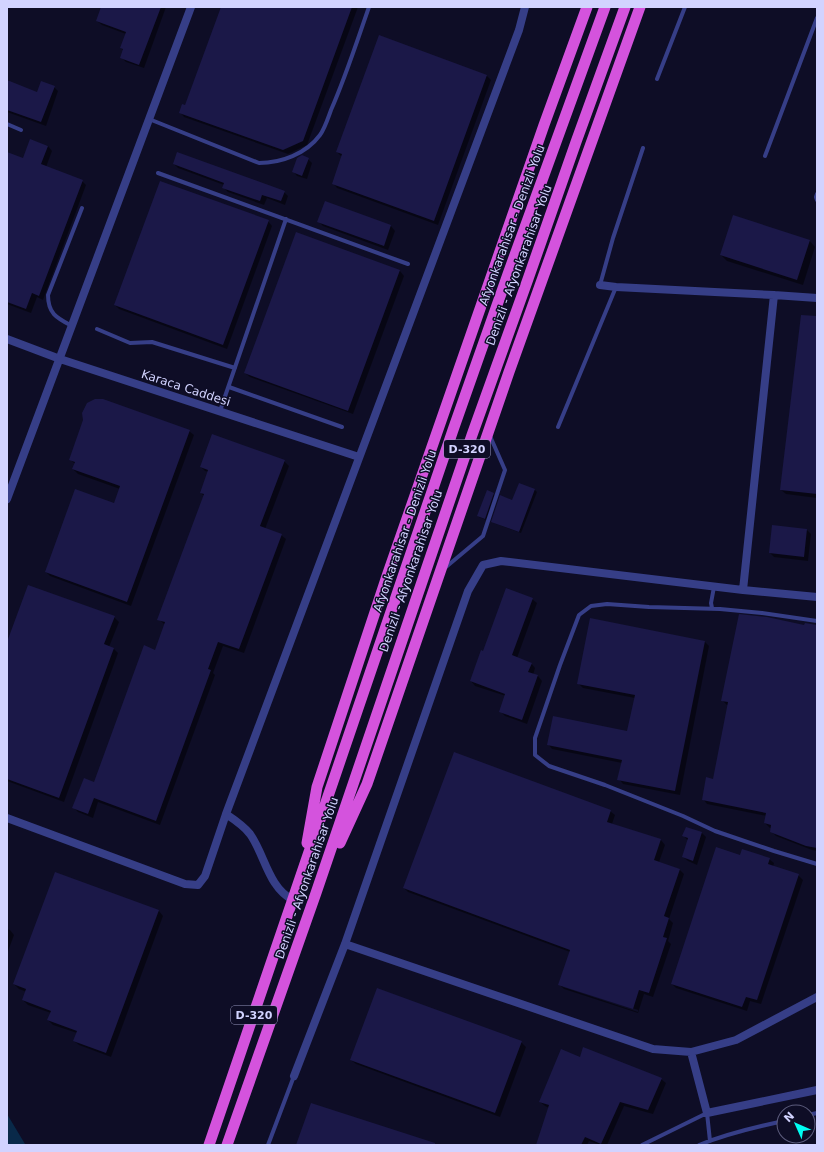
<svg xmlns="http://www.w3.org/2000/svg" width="824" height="1152" font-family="'DejaVu Sans',sans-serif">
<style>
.water{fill:#092949}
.shadow{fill:#0007;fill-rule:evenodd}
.building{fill:#1b1848}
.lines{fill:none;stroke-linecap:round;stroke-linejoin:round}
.service{stroke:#363e87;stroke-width:4}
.minor{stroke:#363e87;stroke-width:8}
.trunk{stroke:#d453dd;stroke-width:11}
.labels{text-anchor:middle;stroke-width:3;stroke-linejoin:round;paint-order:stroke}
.shield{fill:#0e0d26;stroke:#9798be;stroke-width:1}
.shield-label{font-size:11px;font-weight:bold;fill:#d2d3ff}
.street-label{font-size:12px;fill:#d2d3ff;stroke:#0e0d26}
</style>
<rect width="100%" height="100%" fill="#0e0d26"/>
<path class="water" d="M7,1114L25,1144L23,1145H7Z"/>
<path class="shadow" d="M99,7H166L144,68L126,62L121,57L124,51L121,48L126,34L102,25L97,21L102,8Z
M222,7H358L307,145L288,154L184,117L180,112L185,106Z
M380,37L487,76L491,80L438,225L337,188L333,183L342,157L337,152Z
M7,79L10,82L38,93L54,87L58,91L46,126L7,112Z
M31,140L48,146L52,151L46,167L82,181L86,185L43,300L37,297L31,313L7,304V153L24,159Z
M308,159L312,163L307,179L297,176L293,171Z
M174,164L284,192L288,196L285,205L267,198L264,205L228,192L223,187L224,185L178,168Z
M326,202L391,226L395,231L388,250L323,226L319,222Z
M268,221L272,226L227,349L119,309L115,305Z
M296,234L400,271L404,276L353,414L250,377L245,373Z
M809,240L815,247L803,285L727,261L721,255Z
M817,317V498L786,494L781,490Z
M189,431L194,435L131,606L50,576L46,572L114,504L120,489L78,474L73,469L75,464L70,459Z
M284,461L289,466L265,529L281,535L286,539L244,653L223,646L213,673L215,675L160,825L98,802L93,818L78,812L74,808L94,783L156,651L165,625L159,619L204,496L201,493L209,472L205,471L201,467Z
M519,484L535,490L537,492L521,533L494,523L493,522L513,501Z
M493,494L494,495L486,520L479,517L478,516Z
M807,530L811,534L808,561L774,557L770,553Z
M532,599L537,603L517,658L531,663L535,668L533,675L538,676L542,681L527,724L505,716L500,711L506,696L475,686L471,681L484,653Z
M114,617L119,622L109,647L114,649L118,653L64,802L7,781V644Z
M591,619L705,642L709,646L680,795L623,784L619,779L622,763L552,749L548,744L628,732L635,698L583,688L578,683Z
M805,626H817V851L812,850L776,836L771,831L772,828H770L765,823L767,816L707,804L703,799L714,780L729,705H727L722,700Z
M610,811L615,815L612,824L661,840L665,845L659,862L679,869L684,874L669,919L673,923L668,941L671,944L653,997L644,994L638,1013L564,989L559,984L570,952L408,892L404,888ZM563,985L638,1010V1012L563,987Z
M702,833L706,837L697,865L688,861L683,857L688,841L684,836Z
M741,857L769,859L774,863L773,867L798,875L803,880L761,1004L750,1001L747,1011L676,988L672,984Z
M159,911L163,916L111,1057L79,1045L74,1041L77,1033L53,1025L48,1020L51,1013L28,1005L23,1000L27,992L19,989L14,984Z
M7,929L10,930L14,935L7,954Z
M521,1042L526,1047L500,1117L356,1064L351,1060Z
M580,1058L661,1079L666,1083L653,1114L624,1106L607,1145H600L589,1141L587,1145H537L549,1108L545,1106L540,1102Z"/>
<path class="building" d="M101,7H161L139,65L120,58L123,49L120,48L126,32L96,21Z
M221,7H352L303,141L283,150L179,113L182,104L185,105Z
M379,35L487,75L434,221L332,184L342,154L336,152Z
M7,80L37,92L41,81L55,86L41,122L7,110Z
M30,139L48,146L41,164L83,180L39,296L32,293L26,309L7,302V152L23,158Z
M177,152L285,191L281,201L262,195L260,201L222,188L224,183L173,164Z
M302,155L309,158L302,176L292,172L297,158Z
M160,181L269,220L223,345L114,305Z
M325,201L391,225L384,246L317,222Z
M733,215L810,240L797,280L720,255Z
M296,232L400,270L348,411L244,373Z
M801,315L817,316V494L780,490Z
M95,399H103L190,430L127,602L45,572L75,489L114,503L120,486L72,469L75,462L69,460L83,420L82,413L87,403Z
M212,434L285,460L260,526L282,534L239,649L218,642L208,669L211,670L156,821L94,798L88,814L72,808L84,778L94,782L144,645L155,650L165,622L157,620L204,494L200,493L208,470L200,467Z
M519,483L535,489L519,532L491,522L500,495L512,500Z
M487,490L494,493L485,519L477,516Z
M772,525L807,529L804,557L769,553Z
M28,585L115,616L104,644L114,648L59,798L7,779V642Z
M506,588L533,598L512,655L532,663L528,672L538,675L522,720L499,712L505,694L470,681L481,650L483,651Z
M739,614L767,617L804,625L805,623L817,625V848L806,846L770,832L771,825L764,823L766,813L702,800L706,777L713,779L728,702L721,701Z
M590,618L705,641L675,791L617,780L622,760L547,745L553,716L627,731L635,695L577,684Z
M454,752L611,810L607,822L661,839L654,860L680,869L664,916L669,918L663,937L667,938L649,993L639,990L633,1009L558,985L570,950L403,888Z
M686,827L702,832L693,861L682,857L688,838L682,836Z
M716,847L740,855L742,849L770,858L768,864L799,874L757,1000L746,997L742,1007L671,984Z
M55,872L159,910L106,1053L73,1041L77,1031L47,1020L51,1011L22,1000L26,989L13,984Z
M377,988L522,1041L495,1113L350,1060Z
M583,1047L662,1078L648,1110L620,1102L601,1144L585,1137L581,1145H536L549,1105L539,1102L561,1049L580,1057Z
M311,1103L435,1143V1145H296Z"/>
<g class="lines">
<path class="service" d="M657,79L685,7
M149,119L259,163C281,163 306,154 320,135C325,128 328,118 331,110C346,76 357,41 369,7
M7,124L21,130
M765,156L817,18
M158,173L408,264
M817,194L816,197L817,200
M600,285L613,238L643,148
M72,326C57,318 48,314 48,295L82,208
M97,329L130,343L152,342L235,368
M229,387L342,427
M220,411L286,219
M558,427L616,287
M446,567L483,536L505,470L490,436
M712,608L711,603L714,587
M817,621L762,613L720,609L649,607L607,604L591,606L579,615L560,665L535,738V755L549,766L605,785L683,816L715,831L774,851L817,864
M808,1115L817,1113
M268,1145L294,1076
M642,1145L707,1113L710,1141
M699,1145C726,1134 755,1127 784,1121"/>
<path class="minor" d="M600,285L616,287L774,295L817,298
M7,339L60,359L359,457
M7,499L191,7
M743,590L774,295
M226,814C235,820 244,826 250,834C265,855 268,887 293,900
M7,818L185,884L198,885L205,876L226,814L519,30L525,7
M345,944L653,1049L691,1052L736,1040L817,997
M691,1052L707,1113L817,1090
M294,1076L345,944L468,591L483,565L501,561L743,590L817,597"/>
<path class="trunk" d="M307,843L317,787L387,576L544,125L587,7
M340,843L367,784L509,372L640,7
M209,1145L453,430L508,274L605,7
M227,1145L316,893L472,435L528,279L576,142L625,7"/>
</g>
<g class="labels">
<g class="shield">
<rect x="444" y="440" width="46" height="18" rx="3"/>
<rect x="231" y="1006" width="46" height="18" rx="3"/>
</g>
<g class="shield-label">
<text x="467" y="453">D-320</text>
<text x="254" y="1019">D-320</text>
</g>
<g class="street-label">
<text transform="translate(512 225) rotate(-70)" y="4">Afyonkarahisar - Denizli Yolu</text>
<text transform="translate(519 265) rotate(-70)" y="4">Denizli - Afyonkarahisar Yolu</text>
<text transform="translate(186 388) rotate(18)" y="4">Karaca Caddesi</text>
<text transform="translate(405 531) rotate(-71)" y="4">Afyonkarahisar - Denizli Yolu</text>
<text transform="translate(411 571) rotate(-71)" y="4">Denizli - Afyonkarahisar Yolu</text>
<text transform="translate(307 878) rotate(-71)" y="4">Denizli - Afyonkarahisar Yolu</text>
</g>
</g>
<rect width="824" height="1152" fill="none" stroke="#d2d3ff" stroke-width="16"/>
<g transform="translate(796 1124) rotate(315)"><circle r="19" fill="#0e0d26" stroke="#5c5c7d"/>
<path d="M0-3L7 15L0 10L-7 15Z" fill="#00fdf3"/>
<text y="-6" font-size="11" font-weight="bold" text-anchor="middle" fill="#d2d3ff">N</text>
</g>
</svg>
